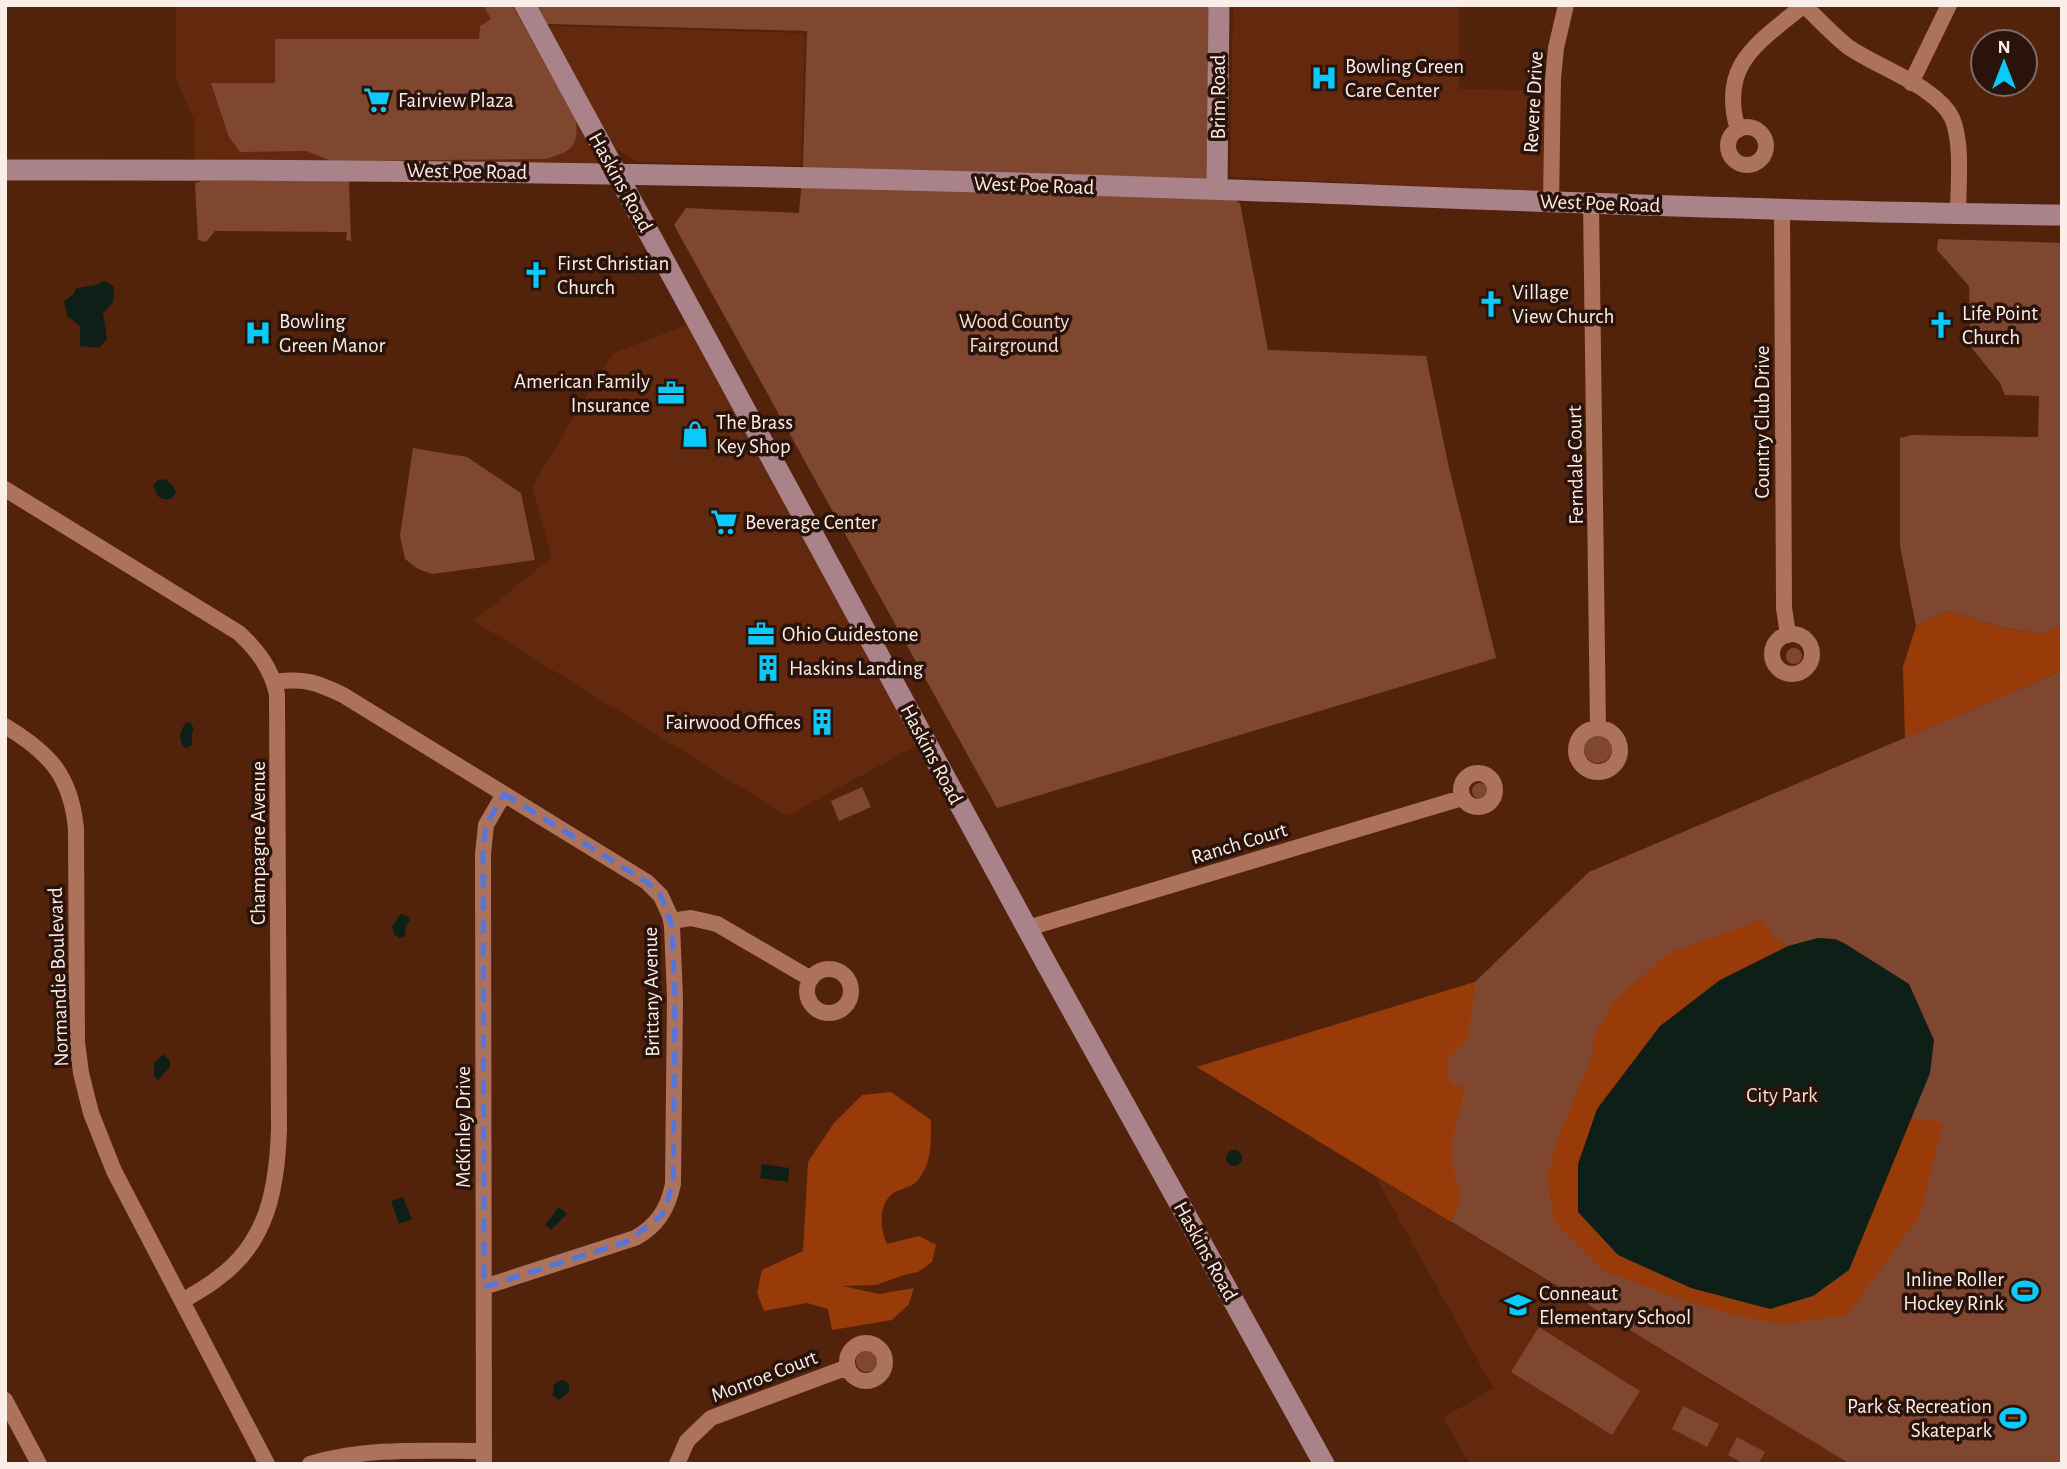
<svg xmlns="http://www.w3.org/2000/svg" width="2067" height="1469" font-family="'Alegreya Sans',sans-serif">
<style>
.built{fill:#62290e}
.green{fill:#7f4730}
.forest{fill:#983b08}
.water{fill:#0e1f17}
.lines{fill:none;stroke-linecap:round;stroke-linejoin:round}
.street{stroke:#ac725b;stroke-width:16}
.secondary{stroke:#aa8289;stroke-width:21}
.marked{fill:none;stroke:#5476dc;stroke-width:5;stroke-dasharray:14 9;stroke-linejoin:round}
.labels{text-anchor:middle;stroke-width:7;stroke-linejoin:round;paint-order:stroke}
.poi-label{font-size:21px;fill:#fbeee8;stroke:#2a130a;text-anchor:start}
.street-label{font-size:21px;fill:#fbeee8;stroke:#2a130a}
.park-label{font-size:21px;fill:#f8ddd2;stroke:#2a130a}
</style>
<rect width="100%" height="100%" fill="#53220b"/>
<path class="built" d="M176,5H517L606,167L195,160L194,120L176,79Z
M1233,5H1459V89L1560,91V193L1230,177Z
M549,26L805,33L801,166L637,162L613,147Z
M691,323L919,744L787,816L474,621L552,557L532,487L612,354Z
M1375,1176L1850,1464H1470L1443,1418L1493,1388Z"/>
<path class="green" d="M483,5H512L576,120C579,148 571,151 546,159L332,161L306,151L240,152L229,137L211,83H275V39H479L480,26L491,19Z
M537,5H1219L1217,189L1240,203L1268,350L1426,356L1449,468L1496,658L997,808L674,225L686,208L799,213L803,166L807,31L547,24Z
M202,181H349L351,241L346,240L347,232L215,231L206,242L198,240L195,183Z
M1938,239L2062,243V626L2040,634L2001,627L1948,611L1916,626L1900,546V438L1912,435L2038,437L2039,396L2005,395L2000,383L1971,347L1969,286L1937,250Z
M413,448L467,457L521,493L535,560L432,574L418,569L405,559L400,536Z
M1786 656a8 8 0 1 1 16 0a8 8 0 1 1-16 0Z
M2062,671V1464H1850L1197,1067L1475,982L1589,872Z
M1584 749a14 14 0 1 1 28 0a14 14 0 1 1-28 0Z
M1472 791a8 8 0 1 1 16 0a8 8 0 1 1-16 0Z
M862,787L871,807L839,821L831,801Z
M1539,1327L1640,1391L1612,1435L1511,1372Z
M856 1361a11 11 0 1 1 22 0a11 11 0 1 1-22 0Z
M1683,1406L1719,1424L1707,1447L1672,1429Z
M1737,1437L1765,1452L1758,1464H1744L1728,1455Z"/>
<path class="forest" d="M1948,611L2001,627L2040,634L2062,626V671L1905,738L1903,667L1916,626Z
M1763,919L1774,938L1788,946L1720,980L1578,1212L1618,1255L1691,1288L1849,1270L1911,1117L1943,1123L1920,1215L1847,1315L1783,1324L1732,1315L1667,1295L1604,1271L1555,1223L1547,1179L1558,1137L1591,1060L1595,1034L1615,1000L1669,953Z
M1475,982L1468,1039L1447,1059V1077L1455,1085L1465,1087C1461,1106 1454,1127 1452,1147C1449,1179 1470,1186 1451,1222L1197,1067Z
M891,1092L931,1120C931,1143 932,1160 919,1179C912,1189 897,1188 890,1196C878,1208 881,1231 887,1244L919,1236L936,1245L932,1262L918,1272L904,1275L876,1285L843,1286L879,1294L914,1288L909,1304L892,1320L832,1330L828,1309L807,1303L764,1311L757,1293L762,1270L803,1251L808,1162L834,1123L862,1095Z"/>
<path class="water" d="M105,281L114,287L113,302L103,313L107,339L99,348L80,346V326L67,316L64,301L74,294L76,288L96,285Z
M165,479L173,486L176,492C173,501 164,501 158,496L153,485L158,480Z
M190,722L194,729L192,733V745L186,749C178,743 179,730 186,723Z
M401,914L408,916L410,921L406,926L405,936L400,938L394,934L392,926Z
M1818,938L1835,939L1844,943L1909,984L1934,1040L1930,1073L1849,1270L1813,1296L1770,1309L1691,1288L1618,1255L1578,1212V1164L1597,1109L1660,1026L1720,980L1788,946Z
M163,1054L170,1061V1067L158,1080L154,1076V1063Z
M1226 1158a8 8 0 1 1 16 0a8 8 0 1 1-16 0Z
M762,1164L789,1168L788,1182L760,1178Z
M403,1197L412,1219L399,1224L391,1201Z
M559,1207L567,1214L551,1230L545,1225Z
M564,1380L569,1384V1392L559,1400L552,1395L554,1391L553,1385L558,1381Z"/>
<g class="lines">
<path class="street" d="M1804,5C1818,19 1832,34 1847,46C1876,67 1938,87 1952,118C1963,143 1958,186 1958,214
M1911,83L1949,5
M1728 146a19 19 0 1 1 38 0a19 19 0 1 1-38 0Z
M1738,130C1718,63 1760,42 1804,5
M1551,201L1553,79L1556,48L1566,5
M1591,203L1598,728
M1782,209L1784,608L1788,635
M5,489L239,633C258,651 271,668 277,694L279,1130C277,1187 268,1242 218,1278C207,1287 194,1294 182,1301
M1772 654a20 20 0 1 1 40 0a20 20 0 1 1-40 0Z
M275,682C304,678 316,682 343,695L647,882L661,896L670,916L672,926L675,998L673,1184C668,1209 657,1226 635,1238L484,1287
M5,726C50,753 71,776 76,829L77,1042L81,1073L91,1113L114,1171L267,1464
M1576 750a22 22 0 1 1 44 0a22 22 0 1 1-44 0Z
M1461 790a17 17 0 1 1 34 0a17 17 0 1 1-34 0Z
M671,921L691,918L717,924L811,979
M1028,928L1462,798
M807 991a22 22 0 1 1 44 0a22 22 0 1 1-44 0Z
M847 1362a19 19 0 1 1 38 0a19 19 0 1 1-38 0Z
M5,1400L39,1464
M310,1464C366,1447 425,1451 484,1451
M484,1464L483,854L486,825L504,794
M677,1464L687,1441L711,1418L848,1367"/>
<path class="secondary" d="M525,5L1046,963L1324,1464
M5,170C405,169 805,175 1204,189C1490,199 1776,212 2062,215
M1217,189L1219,5"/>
</g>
<path class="marked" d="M504,794L647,882L661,896L672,926L675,998L673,1184L662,1215L626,1242L484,1287L483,854L486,825Z"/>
<defs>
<symbol id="hospital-bare" viewBox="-9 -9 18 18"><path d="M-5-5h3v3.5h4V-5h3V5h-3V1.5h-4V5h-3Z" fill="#0acafa" stroke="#2a130a" stroke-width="2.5" paint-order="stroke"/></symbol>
<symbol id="supermarket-bare" viewBox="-9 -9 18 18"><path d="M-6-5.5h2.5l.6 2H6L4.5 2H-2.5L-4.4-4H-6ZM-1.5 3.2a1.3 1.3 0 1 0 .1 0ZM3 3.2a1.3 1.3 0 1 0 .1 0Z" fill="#0acafa" stroke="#2a130a" stroke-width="2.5" paint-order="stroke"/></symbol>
<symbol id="church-bare" viewBox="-9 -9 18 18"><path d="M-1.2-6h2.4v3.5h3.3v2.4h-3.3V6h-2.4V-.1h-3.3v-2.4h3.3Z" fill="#0acafa" stroke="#2a130a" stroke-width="2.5" paint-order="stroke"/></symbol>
<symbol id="office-bare" viewBox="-9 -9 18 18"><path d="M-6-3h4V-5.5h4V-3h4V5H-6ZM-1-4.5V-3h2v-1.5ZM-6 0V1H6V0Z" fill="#0acafa" stroke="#2a130a" stroke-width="2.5" paint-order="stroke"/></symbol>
<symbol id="shop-bare" viewBox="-9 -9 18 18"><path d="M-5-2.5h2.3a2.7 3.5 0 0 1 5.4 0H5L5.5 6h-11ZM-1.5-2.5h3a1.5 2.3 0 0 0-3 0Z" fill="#0acafa" stroke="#2a130a" stroke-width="2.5" paint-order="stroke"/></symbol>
<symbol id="building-bare" viewBox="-9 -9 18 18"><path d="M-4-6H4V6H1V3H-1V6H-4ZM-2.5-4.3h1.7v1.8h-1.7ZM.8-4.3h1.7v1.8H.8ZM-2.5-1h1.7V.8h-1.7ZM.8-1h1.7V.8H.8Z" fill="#0acafa" stroke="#2a130a" stroke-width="2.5" paint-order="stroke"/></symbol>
<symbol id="stadium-bare" viewBox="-9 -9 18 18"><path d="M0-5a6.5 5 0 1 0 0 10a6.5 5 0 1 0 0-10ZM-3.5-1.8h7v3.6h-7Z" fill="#0acafa" stroke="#2a130a" stroke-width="2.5" paint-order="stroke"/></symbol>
<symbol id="school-bare" viewBox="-9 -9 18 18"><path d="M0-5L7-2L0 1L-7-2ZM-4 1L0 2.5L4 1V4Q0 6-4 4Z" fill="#0acafa" stroke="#2a130a" stroke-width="2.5" paint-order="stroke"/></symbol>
</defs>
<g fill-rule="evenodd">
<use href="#hospital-bare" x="1305" y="59" width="38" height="38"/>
<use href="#supermarket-bare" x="358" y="81" width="38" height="38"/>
<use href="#church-bare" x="517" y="256" width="38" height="38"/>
<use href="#church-bare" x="1472" y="285" width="38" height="38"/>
<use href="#church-bare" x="1922" y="306" width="38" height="38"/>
<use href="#hospital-bare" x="239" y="314" width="38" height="38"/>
<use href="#office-bare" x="652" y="374" width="38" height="38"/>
<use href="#shop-bare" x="676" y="415" width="38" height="38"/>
<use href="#supermarket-bare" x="705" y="503" width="38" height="38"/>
<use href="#office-bare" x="742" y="615" width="38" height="38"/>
<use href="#building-bare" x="749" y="649" width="38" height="38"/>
<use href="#building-bare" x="803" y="703" width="38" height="38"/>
<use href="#stadium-bare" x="2006" y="1272" width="38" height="38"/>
<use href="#school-bare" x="1499" y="1286" width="38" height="38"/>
<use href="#stadium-bare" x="1994" y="1399" width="38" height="38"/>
</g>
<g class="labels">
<g class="poi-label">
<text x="1345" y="73">Bowling Green<tspan x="1345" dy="24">Care Center</tspan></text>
<text x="398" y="107">Fairview Plaza</text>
<text x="557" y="270">First Christian<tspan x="557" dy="24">Church</tspan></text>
<text x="1512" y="299">Village<tspan x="1512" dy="24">View Church</tspan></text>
<text x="1962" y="320">Life Point<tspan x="1962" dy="24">Church</tspan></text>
<text x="279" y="328">Bowling<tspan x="279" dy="24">Green Manor</tspan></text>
<text x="650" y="388" text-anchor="end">American Family<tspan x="650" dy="24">Insurance</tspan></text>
<text x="716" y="429">The Brass<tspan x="716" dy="24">Key Shop</tspan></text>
<text x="745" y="529">Beverage Center</text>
<text x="782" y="641">Ohio Guidestone</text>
<text x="789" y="675">Haskins Landing</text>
<text x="801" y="729" text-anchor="end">Fairwood Offices</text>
<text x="2004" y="1286" text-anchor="end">Inline Roller<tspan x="2004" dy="24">Hockey Rink</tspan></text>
<text x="1539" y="1300">Conneaut<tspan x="1539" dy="24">Elementary School</tspan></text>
<text x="1992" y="1413" text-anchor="end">Park &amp; Recreation<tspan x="1992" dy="24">Skatepark</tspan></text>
</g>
<g class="street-label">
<text transform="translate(1218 97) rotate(-90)" y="7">Brim Road</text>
<text transform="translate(1533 102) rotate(-87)" y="7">Revere Drive</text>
<text transform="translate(467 171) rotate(1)" y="7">West Poe Road</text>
<text transform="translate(621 182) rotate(61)" y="7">Haskins Road</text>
<text transform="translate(1034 185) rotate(2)" y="7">West Poe Road</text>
<text transform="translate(1600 203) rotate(2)" y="7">West Poe Road</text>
<text transform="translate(1762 422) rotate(-90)" y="7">Country Club Drive</text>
<text transform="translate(1575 465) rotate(-91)" y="7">Ferndale Court</text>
<text transform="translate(932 754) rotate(62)" y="7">Haskins Road</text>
<text transform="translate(258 843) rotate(-90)" y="7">Champagne Avenue</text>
<text transform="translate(1239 843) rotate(-17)" y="7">Ranch Court</text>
<text transform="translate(58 977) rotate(-92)" y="7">Normandie Boulevard</text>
<text transform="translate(651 992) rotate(-91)" y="7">Brittany Avenue</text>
<text transform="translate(463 1127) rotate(-90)" y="7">McKinley Drive</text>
<text transform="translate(1206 1251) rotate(61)" y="7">Haskins Road</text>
<text transform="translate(764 1376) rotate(-21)" y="7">Monroe Court</text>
</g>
<g class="park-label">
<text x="1014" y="328">Wood County<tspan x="1014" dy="24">Fairground</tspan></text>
<text x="1782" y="1102">City Park</text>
</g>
</g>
<rect width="2067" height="1469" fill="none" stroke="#fbeee8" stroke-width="14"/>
<g transform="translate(2004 63)"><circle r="33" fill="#2a130a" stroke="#7e6b63" stroke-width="2"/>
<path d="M0-5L12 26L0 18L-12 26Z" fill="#0acafa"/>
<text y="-10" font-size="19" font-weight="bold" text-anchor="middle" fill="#fbeee8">N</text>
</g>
</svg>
